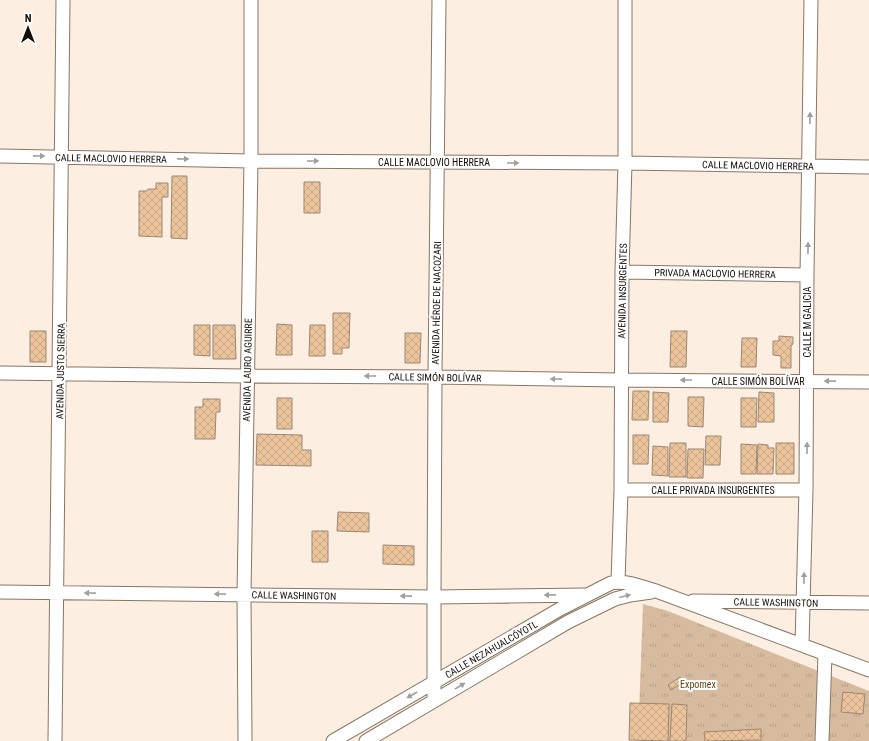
<svg xmlns="http://www.w3.org/2000/svg" width="869" height="741" font-family="'Roboto Condensed',sans-serif">
<style>
.grass{fill:url(#grass-tufts)}
.building{fill:url(#building-cross-hatch);stroke:#9b8774}
.lines{fill:none;stroke-linecap:round;stroke-linejoin:round}
.minor-casing{stroke:#887663;stroke-width:15}
.minor{stroke:#fff;stroke-width:13}
.oneway{fill:#a19e9b}
.labels{text-anchor:middle;stroke-width:4;stroke-linejoin:round;paint-order:stroke}
.street-label{font-size:10px;fill:#130d06;stroke:#fff}
.park-label{font-size:10px;fill:#674112;stroke:#fff}
</style>
<defs>
<pattern id="grass-tufts" width="24" height="20" patternUnits="userSpaceOnUse"><rect width="24" height="20" fill="#d7bb9f"/><path d="M3 7l-1-3M5 7V3M7 7l1-3M15 17l-1-3M17 17v-4M19 17l1-3" fill="none" stroke="#b8a087"/></pattern>
<pattern id="building-cross-hatch" width="8" height="8" patternUnits="userSpaceOnUse"><rect width="8" height="8" fill="#ecc49c"/><path d="M0 0l8 8M0 8l8-8" fill="none" stroke="#caa785"/></pattern>
</defs>
<rect width="100%" height="100%" fill="#fcefe2"/>
<path class="grass" d="M643,604L668,611L869,691V741H638Z"/>
<path class="building" d="M172,176H187V239L171,238Z
M304,182H320V213H304Z
M156,183H168V197H162V237L139,236V191H147L148,189H156Z
M333,313H350L349,348H342V354H333Z
M277,324L292,325V355H276Z
M194,325H210V356L194,355Z
M213,325H235L236,359H213Z
M310,325H325V356H309Z
M30,331H46V362H30Z
M671,331H687L686,367H670Z
M405,333H421L420,363H405Z
M779,336L793,337V344L791,346V368H781V356L773,355V341H779Z
M742,338H757L756,367H741Z
M633,391H649L648,420H632Z
M653,392L669,393L668,422H653Z
M759,392L774,393V422H758Z
M688,397H704L703,427L688,426Z
M277,398H292V429H277Z
M741,398H757L756,427H741Z
M203,399H220V412H216L215,439H195V407H203Z
M257,434L302,435V450H311V466L256,465Z
M633,435H649L648,464H633Z
M706,436H721L720,465H705Z
M670,443H686V477H669Z
M776,443H794V474H776Z
M741,444L757,445L756,474H741Z
M758,444L768,445V448H774L773,474H757Z
M653,446L668,447V476L652,475Z
M688,449H704L703,478H687Z
M338,512L369,513V532L337,531Z
M312,531H328V562H312Z
M383,545L414,546V565L383,564Z
M680,677L683,682L671,690L668,685Z
M843,692L865,694L863,714L841,712Z
M630,703L669,704L668,741L629,740Z
M672,704L687,705L686,741H670Z
M761,729V740L705,741L704,732Z"/>
<g class="lines">
<defs>
<path id="minor" d="M0,156L251,161L625,163L869,167
M622,272L807,275
M0,373L247,376L435,377L621,380L869,382
M621,490H806
M618,582L621,490L622,272L625,163V0
M0,592L434,597L585,595
M693,601L869,603
M802,645L806,490L807,275L811,0
M434,701V597L435,377L439,0
M55,741L63,0
M245,741L244,595L251,161V0
M333,741L560,609L611,583C626,580 642,587 656,591L869,670
M366,741L568,622L615,599L630,595L651,592
M822,741L825,654"/>
</defs>
<use href="#minor" class="minor-casing"/>
<use href="#minor" class="minor"/>
</g>
<defs><path id="oneway-solid" d="M-6-.8H1V-3.2L6.5 0L1 3.2V.8H-6Z"/></defs>
<g class="oneway">
<use href="#oneway-solid" transform="translate(810 118) rotate(-89)"/>
<use href="#oneway-solid" transform="translate(39 156) rotate(1)"/>
<use href="#oneway-solid" transform="translate(183 159) rotate(1)"/>
<use href="#oneway-solid" transform="translate(313 161)"/>
<use href="#oneway-solid" transform="translate(513 163)"/>
<use href="#oneway-solid" transform="translate(808 248) rotate(-89)"/>
<use href="#oneway-solid" transform="translate(370 376) rotate(-180)"/>
<use href="#oneway-solid" transform="translate(556 379) rotate(-179)"/>
<use href="#oneway-solid" transform="translate(686 380) rotate(-180)"/>
<use href="#oneway-solid" transform="translate(830 381) rotate(-179)"/>
<use href="#oneway-solid" transform="translate(807 448) rotate(-90)"/>
<use href="#oneway-solid" transform="translate(804 578) rotate(-89)"/>
<use href="#oneway-solid" transform="translate(90 593) rotate(-179)"/>
<use href="#oneway-solid" transform="translate(220 594) rotate(-179)"/>
<use href="#oneway-solid" transform="translate(550 595) rotate(179)"/>
<use href="#oneway-solid" transform="translate(406 596) rotate(-179)"/>
<use href="#oneway-solid" transform="translate(625 596) rotate(-14)"/>
<use href="#oneway-solid" transform="translate(460 686) rotate(-31)"/>
<use href="#oneway-solid" transform="translate(412 695) rotate(150)"/>
</g>
<g class="labels">
<g class="street-label">
<text transform="translate(111 158) rotate(1)" y="4">CALLE MACLOVIO HERRERA</text>
<text x="434" y="166">CALLE MACLOVIO HERRERA</text>
<text transform="translate(758 165) rotate(1)" y="4">CALLE MACLOVIO HERRERA</text>
<text transform="translate(715 273) rotate(1)" y="4">PRIVADA MACLOVIO HERRERA</text>
<text transform="translate(622 291) rotate(-89)" y="4">AVENIDA INSURGENTES</text>
<text transform="translate(436 303) rotate(-89)" y="4">AVENIDA HÉROE DE NACOZARI</text>
<text transform="translate(807 322) rotate(-90)" y="4">CALLE M GALICIA</text>
<text transform="translate(247 370) rotate(-89)" y="4">AVENIDA LAURO AGUIRRE</text>
<text transform="translate(60 371) rotate(-89)" y="4">AVENIDA JUSTO SIERRA</text>
<text transform="translate(435 377) rotate(1)" y="4">CALLE SIMÓN BOLÍVAR</text>
<text x="758" y="385">CALLE SIMÓN BOLÍVAR</text>
<text x="713" y="494">CALLE PRIVADA INSURGENTES</text>
<text transform="translate(294 595) rotate(1)" y="4">CALLE WASHINGTON</text>
<text transform="translate(776 602) rotate(1)" y="4">CALLE WASHINGTON</text>
<text transform="translate(491 649) rotate(-30)" y="4">CALLE NEZAHUALCÓYOTL</text>
</g>
<g class="park-label">
<text x="698" y="688">Expomex</text>
</g>
</g>
<g transform="translate(28 28)" stroke="#ffffff" stroke-width="3" paint-order="stroke">
<path d="M0-3L7 15L0 10L-7 15Z" fill="#130d06"/>
<text y="-6" font-size="11" font-weight="bold" text-anchor="middle" fill="#130d06">N</text>
</g>
</svg>
